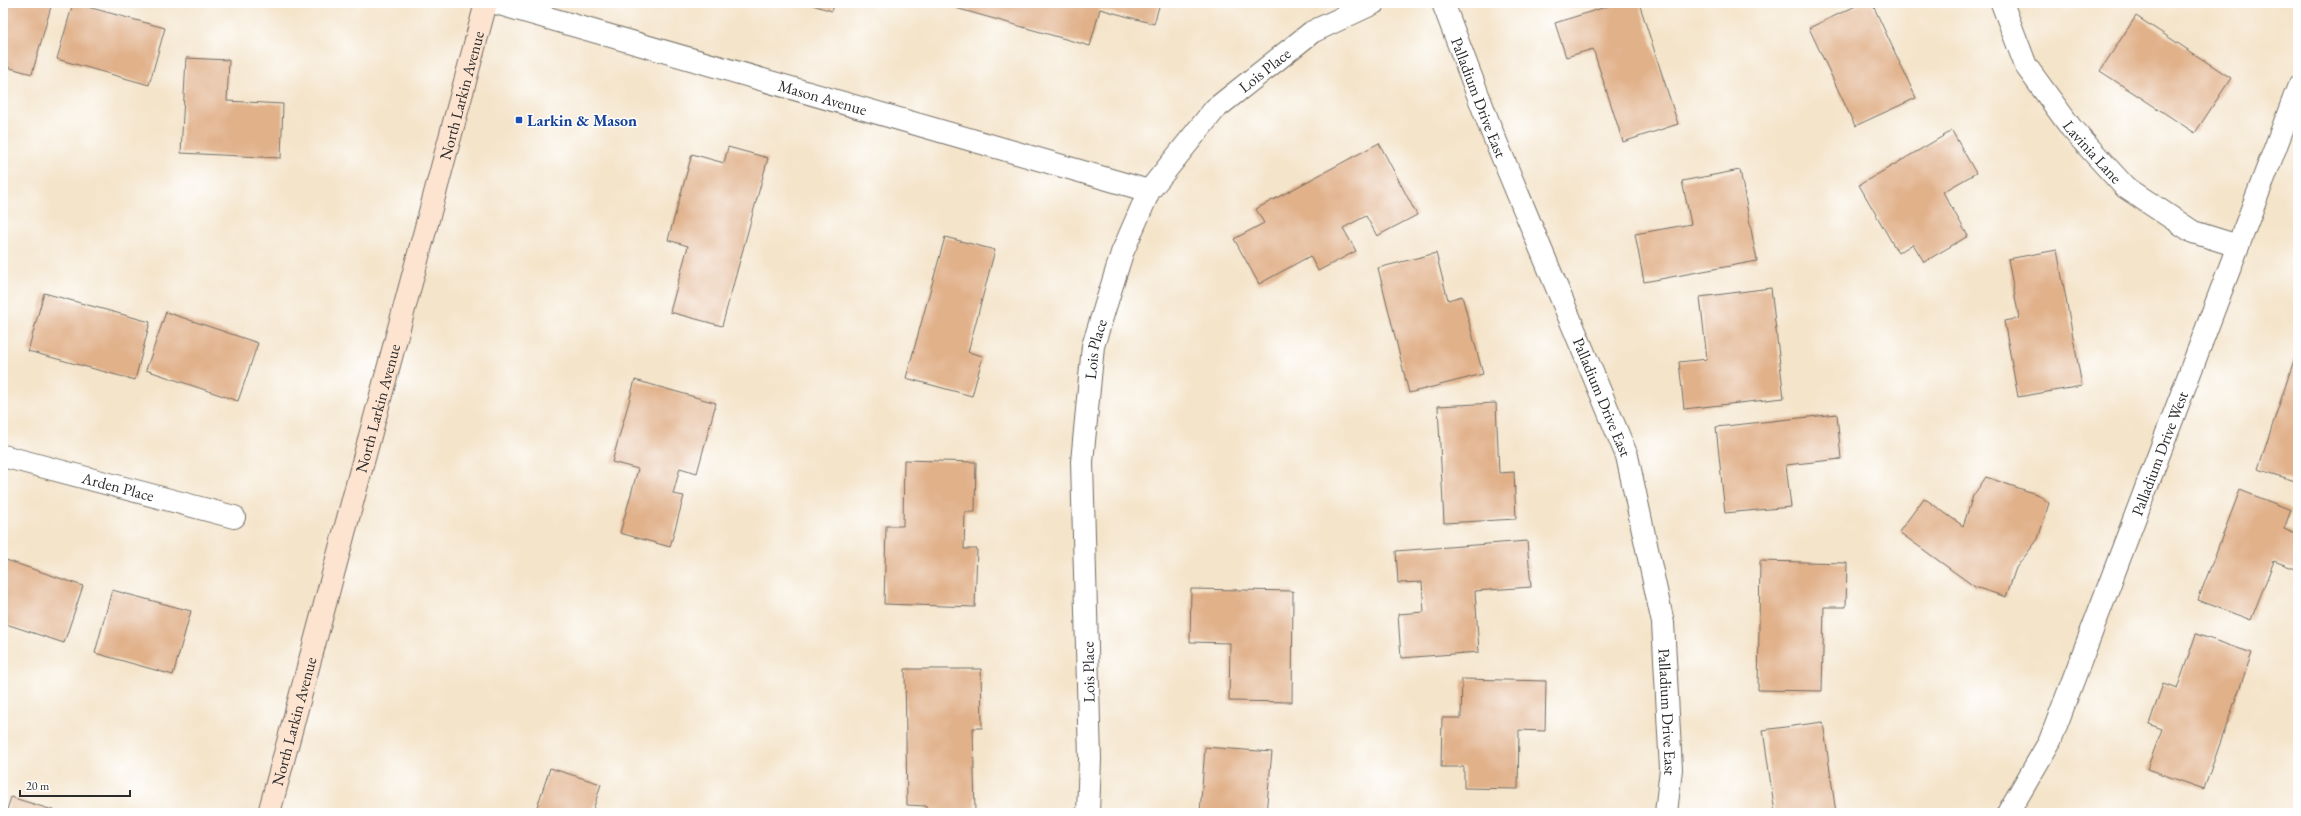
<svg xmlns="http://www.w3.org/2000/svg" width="2301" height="816" font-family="'EB Garamond',serif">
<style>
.building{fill:#e1b18a}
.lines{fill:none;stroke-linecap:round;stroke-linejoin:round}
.street-casing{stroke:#716c63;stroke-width:24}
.secondary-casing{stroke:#716c63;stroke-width:24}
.street{stroke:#fff;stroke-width:22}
.secondary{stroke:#fde4d1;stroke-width:22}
.transit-dot{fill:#1a4fb4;stroke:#fff;stroke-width:1.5}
.labels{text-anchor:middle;stroke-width:3;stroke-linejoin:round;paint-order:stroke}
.street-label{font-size:16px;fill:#2b2b2b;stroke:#fff}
.transit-label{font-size:16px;font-weight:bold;fill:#164399;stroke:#fff;text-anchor:start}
</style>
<rect width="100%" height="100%" fill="#fff"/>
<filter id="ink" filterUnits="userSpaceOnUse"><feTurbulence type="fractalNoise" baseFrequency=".025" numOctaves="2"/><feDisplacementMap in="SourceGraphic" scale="8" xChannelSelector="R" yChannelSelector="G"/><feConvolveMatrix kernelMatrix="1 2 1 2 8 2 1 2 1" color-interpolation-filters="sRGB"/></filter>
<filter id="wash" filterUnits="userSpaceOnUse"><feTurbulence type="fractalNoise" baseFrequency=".012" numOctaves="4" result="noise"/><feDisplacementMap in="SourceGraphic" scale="16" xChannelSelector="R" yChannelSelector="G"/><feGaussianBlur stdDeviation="0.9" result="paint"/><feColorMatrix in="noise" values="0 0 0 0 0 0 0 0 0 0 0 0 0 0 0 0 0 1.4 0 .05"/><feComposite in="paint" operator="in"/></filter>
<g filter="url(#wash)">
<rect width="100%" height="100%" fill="#f4e4ca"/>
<g id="blocks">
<path class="building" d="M3,3H52L32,74L3,66Z
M73,3L165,28L149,85L57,59Z
M806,3H835L832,11Z
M946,3H1160L1154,24L1100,9L1090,46L945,5Z
M1618,3H1639L1678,124L1623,142L1593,49L1566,57L1555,23Z
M1862,3H1872L1916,98L1855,126L1809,28Z
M2136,16L2231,78L2195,133L2100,71Z
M186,58L229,60L227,101L283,104L281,158L181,153Z
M1952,131L1976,173L1943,192L1968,236L1924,262L1913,244L1898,253L1859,185Z
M1379,143L1417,215L1377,236L1366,216L1343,228L1356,251L1318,271L1310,256L1259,284L1234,239L1264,223L1256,209Z
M728,147L768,158L722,326L670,312L688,246L668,240L692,154L724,163Z
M1740,170L1757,261L1644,282L1635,234L1691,224L1682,181Z
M945,237L995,250L968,352L983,356L972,396L906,378Z
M2057,250L2082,386L2018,397L2004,321L2019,318L2008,259Z
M1436,253L1448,300L1462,296L1483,374L1409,393L1378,268Z
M1771,288L1784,398L1684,409L1679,362L1707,359L1700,297Z
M44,293L150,322L135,380L28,351Z
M166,312L258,343L238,401L146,370Z
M2298,348V482L2258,469Z
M635,380L716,403L697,473L680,468L673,494L684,496L670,547L620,533L638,469L612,462Z
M1496,403L1499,473L1514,472L1516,519L1444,523L1438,406Z
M1837,414L1841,459L1786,465L1791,507L1725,513L1716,427Z
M904,460L976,462L975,512H965L964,549H977L975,607L884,604L886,526H903Z
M1986,477L2039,495L2049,503L2038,539L2016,568L2006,597L1975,587L1899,532L1924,498L1963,526L1973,496Z
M2240,490L2291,510L2284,529L2298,535V570L2274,561L2251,620L2198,600Z
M1527,541L1531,587L1475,591L1479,652L1401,658L1398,614L1424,612L1422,582L1398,583L1396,551Z
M3,559L83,586L64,643L3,623Z
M1760,561L1847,563L1846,607H1824L1822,691L1758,690Z
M1191,589L1293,591L1292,702L1229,701L1230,643L1190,642Z
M112,590L191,611L173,675L95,653Z
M2196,634L2252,653L2204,789L2147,769L2162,729L2149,724L2163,684L2177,689Z
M905,669H981L982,728H973L975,813H926V806L907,805Z
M1462,679L1546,681L1545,731L1519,730L1518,789L1464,788V767H1441L1442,718H1461Z
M1823,722L1836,813H1775L1763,730Z
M1205,747L1272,752L1266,813H1200Z
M550,768L601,784L592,813H535Z
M11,797L62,813H6Z
M1471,810L1497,812V813H1471Z"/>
</g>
</g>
<g filter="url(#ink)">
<use href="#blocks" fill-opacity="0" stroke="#716c63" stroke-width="1"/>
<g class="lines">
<defs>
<g id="street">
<path id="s1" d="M496,3L1149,191"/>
<path id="s2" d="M1443,3L1492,132L1627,456L1663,623L1671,769L1666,813"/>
<path id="s3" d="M2002,3L2026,66L2072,129L2125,187L2193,232L2238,246"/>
<path id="s4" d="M3,456L234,517"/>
<path id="s5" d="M1088,813L1090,759L1082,462L1093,346L1122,253L1149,191L1215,109L1312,32L1374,3"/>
<path id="s6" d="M2008,813L2050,741L2298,88"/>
</g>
<g id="secondary">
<path id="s7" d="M269,813L486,3"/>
</g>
</defs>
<use href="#street" class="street-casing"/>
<use href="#secondary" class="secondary-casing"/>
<use href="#street" class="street"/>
<use href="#secondary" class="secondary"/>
</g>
</g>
<rect class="transit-dot" x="515" y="116" width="8" height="8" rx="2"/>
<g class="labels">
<g class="street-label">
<text dy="6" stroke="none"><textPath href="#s5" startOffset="801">Lois Place</textPath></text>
<text dy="6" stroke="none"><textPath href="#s7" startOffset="743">North Larkin Avenue</textPath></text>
<text dy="6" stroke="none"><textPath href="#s1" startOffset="340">Mason Avenue</textPath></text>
<text dy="6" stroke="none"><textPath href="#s2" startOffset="101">Palladium Drive East</textPath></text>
<text dy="6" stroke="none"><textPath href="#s3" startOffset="176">Lavinia Lane</textPath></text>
<text dy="6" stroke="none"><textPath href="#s5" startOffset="465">Lois Place</textPath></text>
<text dy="6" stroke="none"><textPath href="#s2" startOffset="425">Palladium Drive East</textPath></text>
<text dy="6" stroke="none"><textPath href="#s7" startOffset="419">North Larkin Avenue</textPath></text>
<text dy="6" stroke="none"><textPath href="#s6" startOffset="391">Palladium Drive West</textPath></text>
<text dy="6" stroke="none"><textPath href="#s4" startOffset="119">Arden Place</textPath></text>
<text transform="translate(1088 672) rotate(-91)" y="6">Lois Place</text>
<text dy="6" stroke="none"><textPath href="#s2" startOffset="749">Palladium Drive East</textPath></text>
<text dy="6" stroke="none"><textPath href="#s7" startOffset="95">North Larkin Avenue</textPath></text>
</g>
<g class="transit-label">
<text x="527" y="126">Larkin &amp; Mason</text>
</g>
</g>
<rect width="2301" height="816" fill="none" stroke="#fff" stroke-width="16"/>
<path d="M20 790v6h110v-6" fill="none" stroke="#2b2b2b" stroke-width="2"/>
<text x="26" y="790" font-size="12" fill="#2b2b2b" stroke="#ffffff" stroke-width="3" paint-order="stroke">20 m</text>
</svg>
